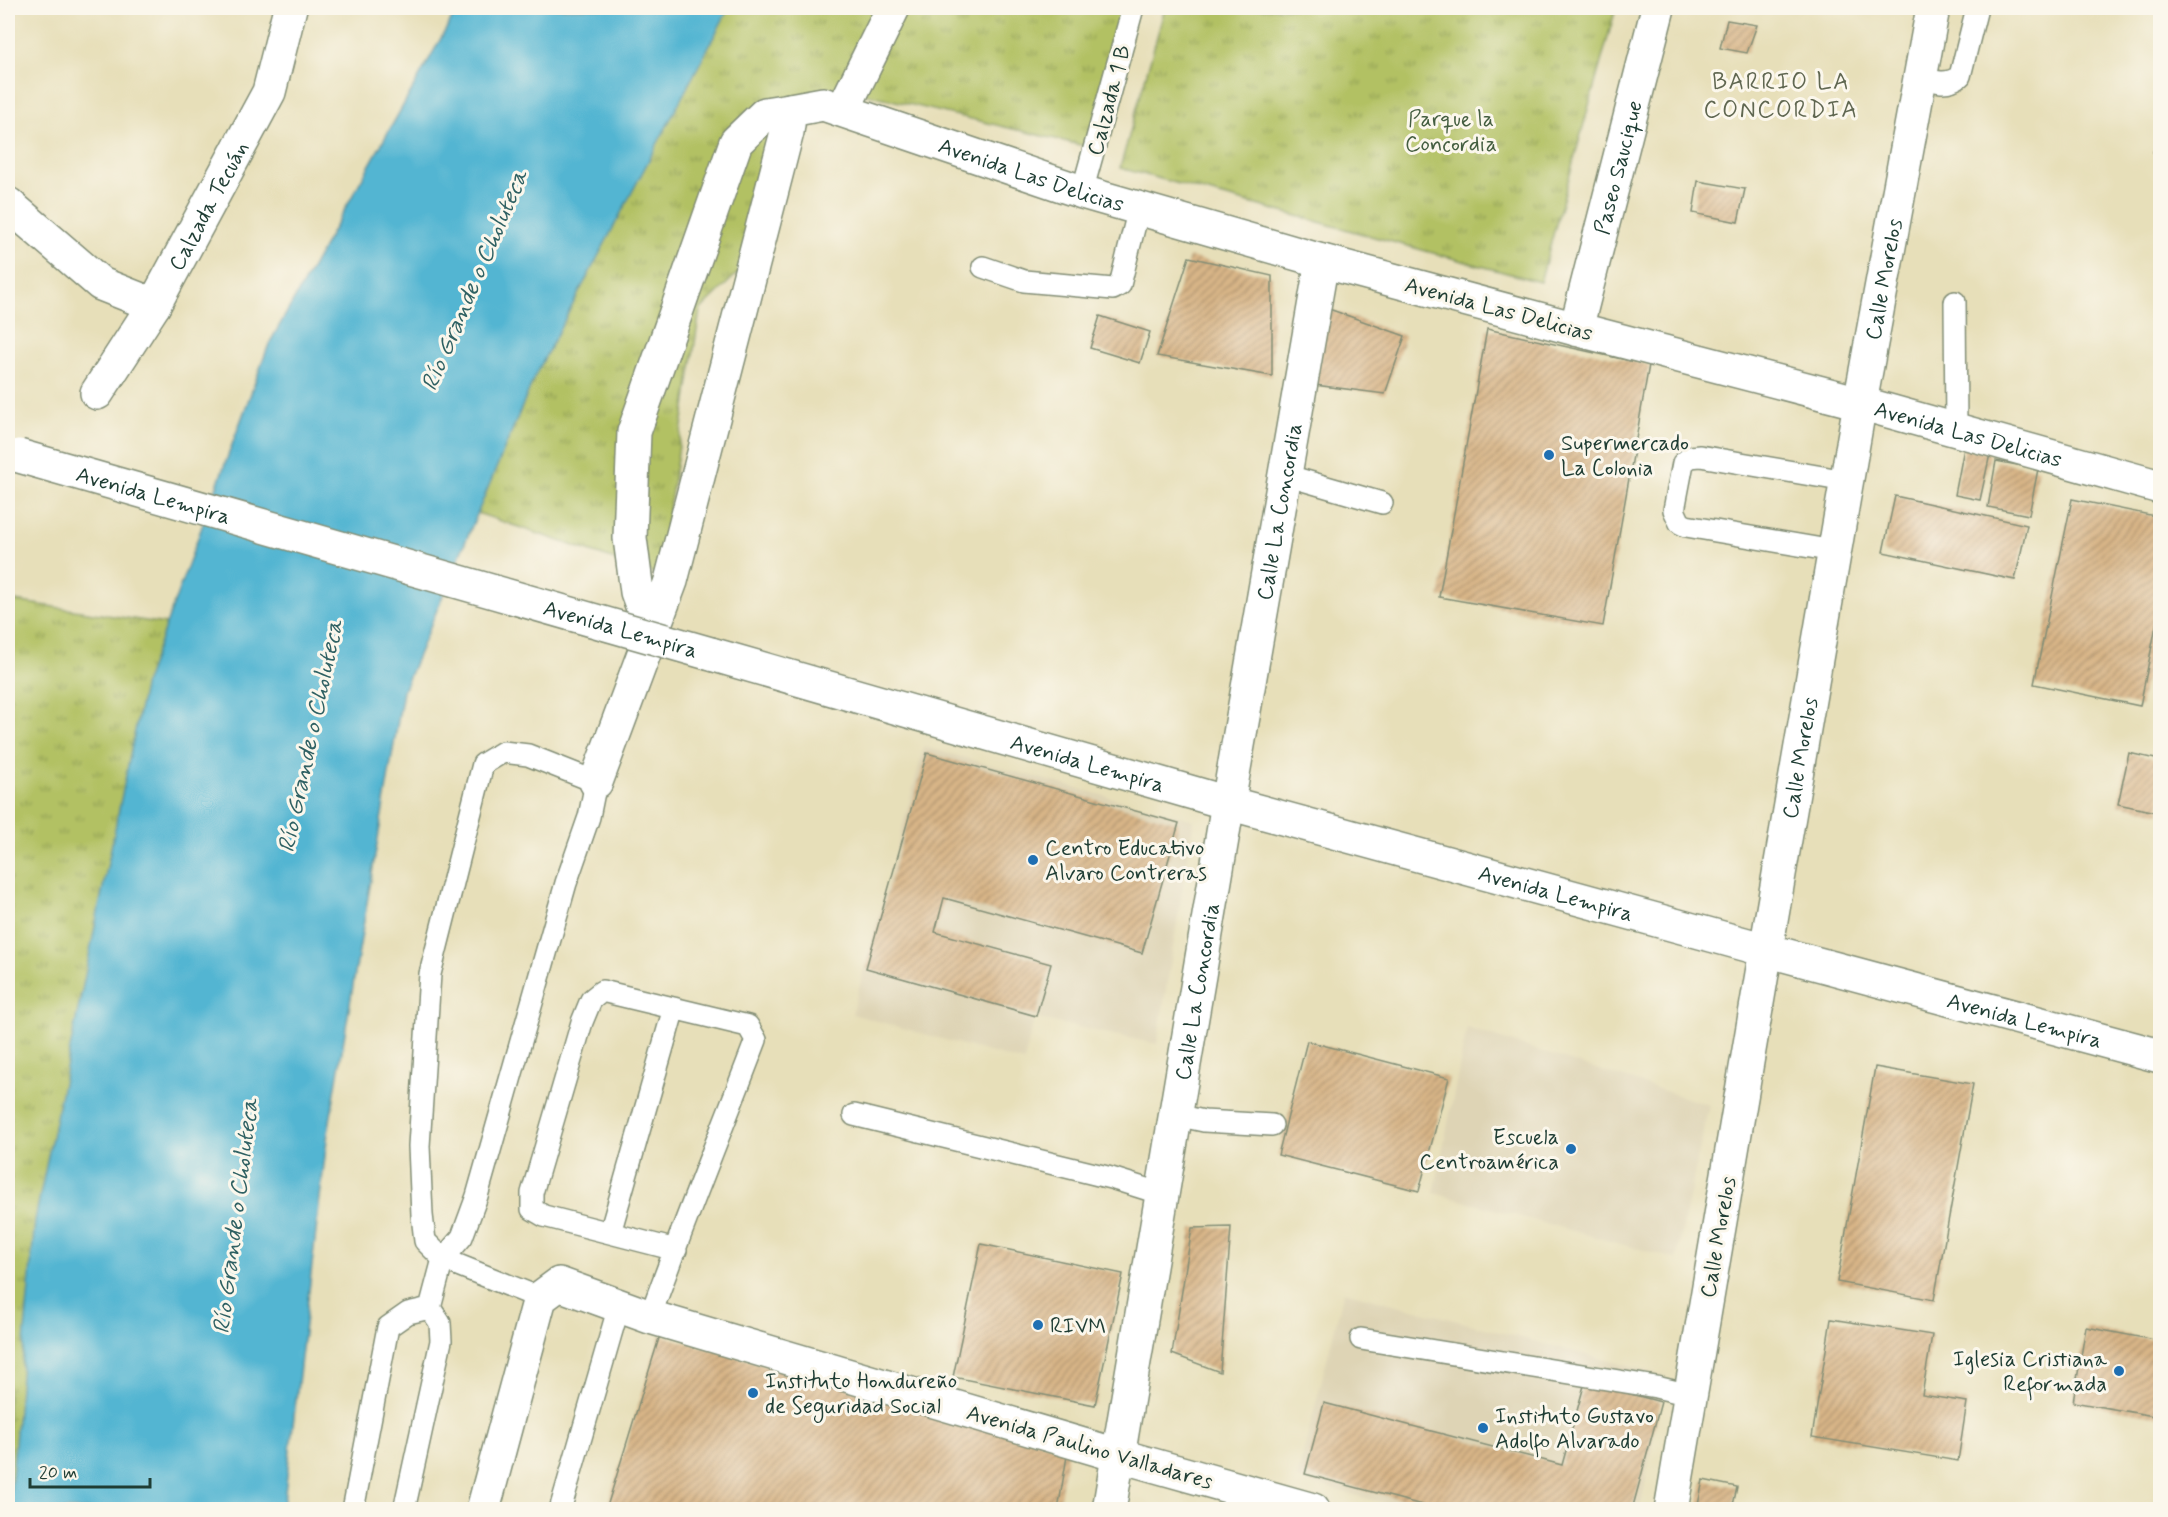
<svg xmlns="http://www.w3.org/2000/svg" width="2168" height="1517" font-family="Mynerve,sans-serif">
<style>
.built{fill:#ded4b5}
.grass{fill:url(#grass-tufts);stroke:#687f4c;stroke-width:1.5}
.water{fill:#53b5d2;stroke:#397983;stroke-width:1.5}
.building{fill:url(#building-hatch)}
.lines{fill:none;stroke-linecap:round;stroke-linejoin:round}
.service-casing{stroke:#838e76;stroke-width:24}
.minor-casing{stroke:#838e76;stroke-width:36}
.tertiary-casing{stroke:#838e76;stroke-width:36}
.secondary-casing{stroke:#838e76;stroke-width:36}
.service{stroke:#fff;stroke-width:21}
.minor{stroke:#fff;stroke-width:33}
.tertiary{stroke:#fff;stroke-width:33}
.secondary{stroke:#fff;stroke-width:33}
.secondary-bridge-casing{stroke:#838e76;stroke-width:36;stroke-linecap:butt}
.secondary-bridge{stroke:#fff;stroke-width:33}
.poi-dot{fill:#1f6fb2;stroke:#fbf7ec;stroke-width:2}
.labels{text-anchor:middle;stroke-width:6;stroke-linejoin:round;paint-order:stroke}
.street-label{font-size:22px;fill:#1f3d34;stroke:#fbf7ec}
.park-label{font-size:22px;fill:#445e40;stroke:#fbf7ec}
.poi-label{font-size:22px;fill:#1f3d34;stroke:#fbf7ec;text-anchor:start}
.neighbourhood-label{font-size:24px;letter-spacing:1.5px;fill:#606751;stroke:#fbf7ec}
.water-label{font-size:24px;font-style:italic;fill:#2f6163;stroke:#fbf7ec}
</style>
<defs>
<pattern id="grass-tufts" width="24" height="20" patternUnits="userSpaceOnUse" patternTransform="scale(1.5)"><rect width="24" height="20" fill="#b2c164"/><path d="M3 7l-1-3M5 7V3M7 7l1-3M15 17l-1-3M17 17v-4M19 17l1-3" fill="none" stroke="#909e53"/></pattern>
<pattern id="building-hatch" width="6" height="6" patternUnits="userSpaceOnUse" patternTransform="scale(1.5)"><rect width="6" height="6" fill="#d8b587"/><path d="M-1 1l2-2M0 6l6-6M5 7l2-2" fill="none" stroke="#af946f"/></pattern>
</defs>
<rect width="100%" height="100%" fill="#fbf7ec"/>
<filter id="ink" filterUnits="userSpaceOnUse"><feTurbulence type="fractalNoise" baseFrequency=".0167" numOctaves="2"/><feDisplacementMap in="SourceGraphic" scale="12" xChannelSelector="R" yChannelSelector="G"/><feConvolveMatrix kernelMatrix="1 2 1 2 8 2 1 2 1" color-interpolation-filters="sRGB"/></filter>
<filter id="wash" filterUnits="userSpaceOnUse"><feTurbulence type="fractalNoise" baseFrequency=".008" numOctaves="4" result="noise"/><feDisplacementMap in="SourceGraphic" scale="24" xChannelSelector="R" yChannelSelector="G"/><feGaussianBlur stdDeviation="1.35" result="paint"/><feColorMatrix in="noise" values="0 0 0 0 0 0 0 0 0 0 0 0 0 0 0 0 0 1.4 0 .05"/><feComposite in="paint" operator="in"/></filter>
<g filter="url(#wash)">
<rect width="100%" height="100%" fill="#e7dfb9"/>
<path class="built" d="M924,747L1194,820L1157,1044L1034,1018L1024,1062L852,1014Z
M1467,1028L1709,1105L1676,1259L1434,1193Z
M1344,1291L1666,1376L1640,1509H1404L1297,1479Z"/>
<path class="grass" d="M653,8H1125L1093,148L854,91L797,139L758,253L700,310L659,575L410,490Z
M1165,8H1616L1540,282L1120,168Z
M8,600L244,636L138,1509H8Z"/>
<path class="water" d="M458,8H729L534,378L403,691L327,1139L283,1509L9,1510L35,1220L145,682L269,344Z"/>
<g id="blocks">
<path class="building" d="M1727,20L1757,25L1747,53L1720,48Z
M2160,137V153L2153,152Z
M1698,181L1745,189L1738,222L1693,213Z
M1189,257L1272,276V376L1157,356Z
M1329,309L1405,336L1385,394L1315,385Z
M1100,316L1150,332L1140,363L1090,348Z
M1487,329L1649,365L1603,626L1439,597Z
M1964,448L1990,454L1980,500L1955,495Z
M1996,461L2038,469L2029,515L1988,507Z
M1895,496L2027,525L2015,580L1883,552Z
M2072,499L2160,517V606L2140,706L2034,684Z
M927,753L1179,823L1142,953L944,898L935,932L1051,964L1036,1016L866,968Z
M2129,753L2160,760V813L2118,804Z
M1307,1041L1449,1078L1419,1191L1278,1155Z
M1875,1067L1973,1084L1934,1300L1837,1282Z
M1231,1227L1220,1372L1172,1354L1192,1228Z
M981,1244L1123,1274L1095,1405L953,1377Z
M1831,1319L1932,1335L1922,1395L1967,1402L1958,1461L1812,1437Z
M2086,1327L2160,1341V1417L2073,1402Z
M660,1335L1068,1450L1058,1510H606Z
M1585,1382L1661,1402L1632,1510H1441L1305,1474L1324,1403L1562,1465Z
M1703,1480L1737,1487L1732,1510H1697Z"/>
</g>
</g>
<g filter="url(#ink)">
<use href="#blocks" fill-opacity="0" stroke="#838e76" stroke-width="1.5"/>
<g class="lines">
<defs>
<path id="service" d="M1920,76C1936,82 1946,86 1960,76L1977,8
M1082,192L1133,8
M983,267L1024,281L1113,289L1120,285L1139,208
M1955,302L1956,430
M1285,475L1382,503
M1834,551L1686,526L1680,523L1674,510L1683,463L1690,457L1700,456L1846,481
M503,752L528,755L596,782L589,817L566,883L477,1196L462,1237L443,1259L425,1241L422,1215L419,1146L430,974L483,764Z
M854,1115L1111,1178L1162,1194
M1176,1115L1204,1121L1272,1125
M610,1233L674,1008
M430,1308L443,1259L540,1298
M650,1317C683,1224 721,1132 756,1040L748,1026L602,991L591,1000L582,1022L532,1193V1209L544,1216L676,1250
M1361,1339L1656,1387L1690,1395
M353,1510L388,1327L408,1313L430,1308L440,1323L441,1341L404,1510
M560,1510L619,1306"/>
<g id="minor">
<path d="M843,110L893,8"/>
<path d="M8,204L101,284L154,305"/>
<path id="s1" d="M1576,329L1860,403L2160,487"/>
<path id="s2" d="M97,393L154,305L269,92L290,8"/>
<path d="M652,632L637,592L630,538L634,432L736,142L765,114L790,110"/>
<path id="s3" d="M596,782L671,581L787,132L790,110L823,104L1082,192L1322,261"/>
<path id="s4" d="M1766,950L2160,1056"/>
<path d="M1117,1455L1313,1510"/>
</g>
<g id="tertiary">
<path id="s5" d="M1228,803L1322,261L1576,329L1658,8"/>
<path id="s6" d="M1766,950L1860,403L1933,8"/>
<path d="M483,1510L540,1298L559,1284L650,1317L1117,1455"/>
</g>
<g id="secondary">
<path id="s7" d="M711,654L1228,803L1766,950L1671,1510"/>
<path id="s8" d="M1109,1510L1228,803"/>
</g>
</defs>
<use href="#service" class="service-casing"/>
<use href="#minor" class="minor-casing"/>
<use href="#tertiary" class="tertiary-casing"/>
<use href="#secondary" class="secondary-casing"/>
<use href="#service" class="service"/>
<use href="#minor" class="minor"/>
<use href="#tertiary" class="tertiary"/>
<use href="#secondary" class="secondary"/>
<defs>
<g id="secondary-bridge">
<path id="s9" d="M19,456L711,654"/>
</g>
</defs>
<use href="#secondary-bridge" class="secondary-bridge-casing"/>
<use href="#secondary-bridge" class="secondary-bridge"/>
</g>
</g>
<g class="poi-dot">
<circle cx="1549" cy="455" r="6"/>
<circle cx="1033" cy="860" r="6"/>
<circle cx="1571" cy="1149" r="6"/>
<circle cx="1038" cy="1325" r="6"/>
<circle cx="2119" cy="1371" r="6"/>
<circle cx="753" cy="1393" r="6"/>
<circle cx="1483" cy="1428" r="6"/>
</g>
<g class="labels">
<g class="street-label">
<text transform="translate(1108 100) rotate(-75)" y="8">Calzada 1 B</text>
<text dy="8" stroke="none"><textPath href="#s5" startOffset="980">Paseo Saucique</textPath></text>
<text dy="8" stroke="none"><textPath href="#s3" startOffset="954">Avenida Las Delicias</textPath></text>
<text dy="8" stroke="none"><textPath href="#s2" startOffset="218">Calzada Tecuán</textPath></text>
<text dy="8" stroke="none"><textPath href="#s6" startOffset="681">Calle Morelos</textPath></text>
<text transform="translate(1499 308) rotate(15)" y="8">Avenida Las Delicias</text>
<text dy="8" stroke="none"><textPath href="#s1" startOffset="406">Avenida Las Delicias</textPath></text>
<text dy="8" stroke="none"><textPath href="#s9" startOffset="140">Avenida Lempira</textPath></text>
<text dy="8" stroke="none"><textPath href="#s5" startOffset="296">Calle La Concordia</textPath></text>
<text dy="8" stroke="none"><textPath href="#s9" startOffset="626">Avenida Lempira</textPath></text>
<text dy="8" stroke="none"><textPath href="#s6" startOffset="195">Calle Morelos</textPath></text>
<text dy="8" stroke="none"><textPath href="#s7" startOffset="392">Avenida Lempira</textPath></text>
<text dy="8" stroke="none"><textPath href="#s7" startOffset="878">Avenida Lempira</textPath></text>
<text dy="8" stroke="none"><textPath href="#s8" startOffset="526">Calle La Concordia</textPath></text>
<text dy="8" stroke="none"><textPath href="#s4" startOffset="268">Avenida Lempira</textPath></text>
<text transform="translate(1717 1237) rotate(-80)" y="8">Calle Morelos</text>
<text transform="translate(1090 1446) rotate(16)" y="8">Avenida Paulino Valladares</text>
</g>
<g class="park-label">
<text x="1451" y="126">Parque la<tspan x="1451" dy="25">Concordia</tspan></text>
</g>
<g class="poi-label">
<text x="1561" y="450">Supermercado<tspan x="1561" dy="25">La Colonia</tspan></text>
<text x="1045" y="855">Centro Educativo<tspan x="1045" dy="25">Alvaro Contreras</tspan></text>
<text x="1559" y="1144" text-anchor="end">Escuela<tspan x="1559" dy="25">Centroamérica</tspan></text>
<text x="1050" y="1333">RIVM</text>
<text x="2107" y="1366" text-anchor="end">Iglesia Cristiana<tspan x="2107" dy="25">Reformada</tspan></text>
<text x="765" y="1388">Instituto Hondureño<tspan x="765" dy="25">de Seguridad Social</tspan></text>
<text x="1495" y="1423">Instituto Gustavo<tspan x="1495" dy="25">Adolfo Alvarado</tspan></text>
</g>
<g class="neighbourhood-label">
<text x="1781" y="89">BARRIO LA<tspan x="1781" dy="28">CONCORDIA</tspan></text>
</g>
<g class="water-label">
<text transform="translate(474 280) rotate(-67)" y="8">Río Grande o Choluteca</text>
<text transform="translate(310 736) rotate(-78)" y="8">Río Grande o Choluteca</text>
<text transform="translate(235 1216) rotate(-83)" y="8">Río Grande o Choluteca</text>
</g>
</g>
<rect width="2168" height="1517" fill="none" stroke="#fbf7ec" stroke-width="30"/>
<path d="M30 1478v9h120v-9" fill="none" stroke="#1f3d34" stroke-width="3"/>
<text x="39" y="1478" font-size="18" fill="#1f3d34" stroke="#fbf7ec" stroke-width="4.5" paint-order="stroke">20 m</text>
</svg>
